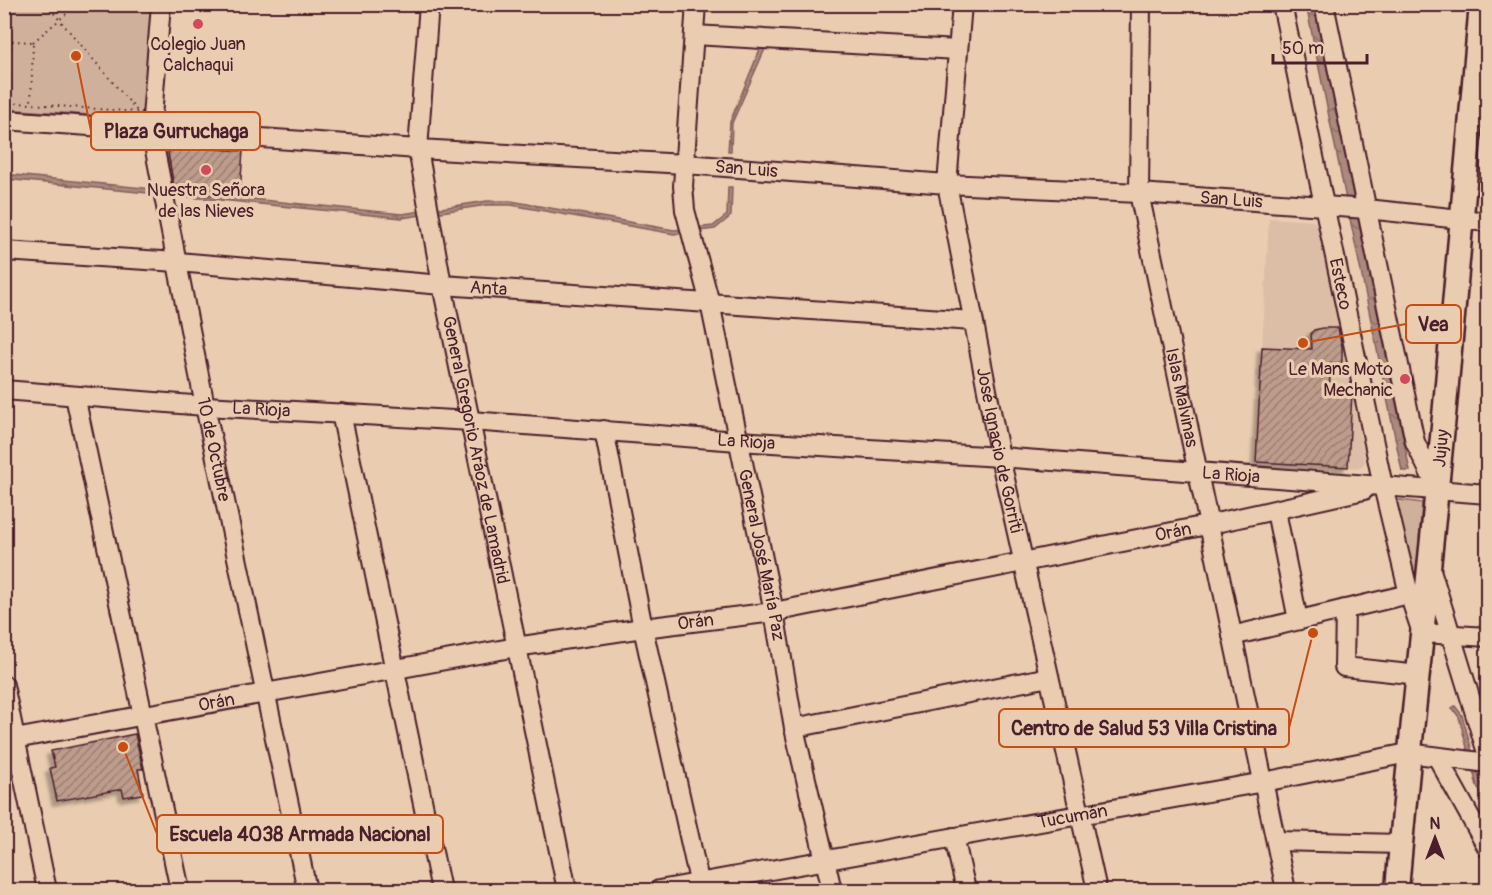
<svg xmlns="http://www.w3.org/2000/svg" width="1492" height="895" font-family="Pangolin,sans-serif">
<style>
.built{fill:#dcbea6}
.green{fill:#cfb19b;stroke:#8c6863;stroke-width:1.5}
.water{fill:url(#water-ripples);stroke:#845f5c;stroke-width:1.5}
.building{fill:url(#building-hatch);stroke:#4a1f2b;stroke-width:1.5;filter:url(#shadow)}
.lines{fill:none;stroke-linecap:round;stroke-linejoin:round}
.minor-casing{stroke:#4a1f2b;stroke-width:22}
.major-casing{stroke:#4a1f2b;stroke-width:27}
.path{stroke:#4a1f2b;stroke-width:2;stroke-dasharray:1.5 4.5;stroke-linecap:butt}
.minor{stroke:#eacdb1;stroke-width:18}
.major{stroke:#eacdb1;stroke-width:22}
.poi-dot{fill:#d1495b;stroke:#eacdb1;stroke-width:2}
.labels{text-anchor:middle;stroke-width:6;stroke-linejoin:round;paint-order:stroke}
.poi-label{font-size:18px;fill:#4a1f2b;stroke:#eacdb1}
.street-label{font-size:18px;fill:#4a1f2b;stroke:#eacdb1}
.leader{fill:none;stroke:#c84d12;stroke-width:2}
.callout-dot{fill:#c84d12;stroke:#eacdb1;stroke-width:2}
.callout{fill:#eacdb1;stroke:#c84d12;stroke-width:2}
.callout-label{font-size:20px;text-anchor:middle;font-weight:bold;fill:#4a1f2b}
</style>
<defs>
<pattern id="water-ripples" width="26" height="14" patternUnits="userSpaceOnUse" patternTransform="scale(1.5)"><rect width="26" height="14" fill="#ab897c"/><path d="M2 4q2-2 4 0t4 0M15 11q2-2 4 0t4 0" fill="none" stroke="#8d6f66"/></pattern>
<pattern id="building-hatch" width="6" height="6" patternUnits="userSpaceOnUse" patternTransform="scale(1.5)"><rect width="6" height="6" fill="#bd9c8c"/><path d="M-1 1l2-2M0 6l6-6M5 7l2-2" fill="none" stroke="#9c7f73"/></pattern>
<filter id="shadow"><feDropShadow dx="-4.5" dy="4.5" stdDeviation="1.5" flood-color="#0004"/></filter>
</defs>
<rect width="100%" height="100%" fill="#eacdb1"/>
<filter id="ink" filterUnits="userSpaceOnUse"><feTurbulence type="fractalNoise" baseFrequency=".0167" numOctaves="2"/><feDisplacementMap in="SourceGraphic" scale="12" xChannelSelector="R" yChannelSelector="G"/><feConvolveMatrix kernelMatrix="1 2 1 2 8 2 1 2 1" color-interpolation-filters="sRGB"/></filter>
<g filter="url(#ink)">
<path class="built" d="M1269,218L1313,221L1321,229L1365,462L1360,468L1256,462Z"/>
<path class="green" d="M4,5H152L143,112L133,118L5,109Z
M1400,500L1422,503L1416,581H1410L1393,501Z"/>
<path class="water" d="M1306,5H1314L1410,471H1402Z
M760,49H765L732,123L731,151H728L730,122Z
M4,174L402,214L487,201H511L674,230L713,226L727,215L728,187H732L731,216L715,229L674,234L511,205H487L402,218L5,179Z
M1455,706L1462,715L1481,783L1487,794V805L1477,786L1459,717L1452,708Z"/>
<path class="building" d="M174,146L243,151L240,192L174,187L168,153Z
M1323,328H1338L1342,347V363H1329L1330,385L1351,387L1352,393L1348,467L1256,462L1262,347L1312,349L1311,333L1314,330Z
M135,734L143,769H138L143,794L124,797L122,789L57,801L50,768L55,767L51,751Z"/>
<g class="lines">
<defs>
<g id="minor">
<path id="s1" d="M161,4L151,130L205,406L307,890"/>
<path id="s2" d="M429,4L418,149L442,285L567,890"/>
<path id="s3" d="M696,4L683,186L685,210L710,303L774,612L794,728L832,890"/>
<path id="s4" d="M962,4L947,184L1000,457L1097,890"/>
<path id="s5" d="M1141,4L1139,193L1286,890"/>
<path id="s6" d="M1282,4L1383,486L1409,594L1422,633L1488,637"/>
<path d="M1324,4L1415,442L1437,488"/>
<path d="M694,35L958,50"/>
<path id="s7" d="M4,120L418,149L685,164L947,184L1139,193L1367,209L1488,222"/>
<path id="s8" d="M4,251L178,262L442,285L973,321"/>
<path id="s9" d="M4,390L205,406L471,421L738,441L1000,457L1488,494"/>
<path d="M75,396L180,890"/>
<path d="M341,413L441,890"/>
<path d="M604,430L643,628L701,890"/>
<path d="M1276,511L1298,620"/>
<path d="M1431,570L1488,756"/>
<path d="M1345,609L1344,667L1419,675"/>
<path d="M1232,636L1409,594"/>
<path d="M4,685L47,890"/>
<path d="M794,728L1049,677"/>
<path id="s10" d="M4,741L516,647L643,628L774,612L1207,525L1364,490"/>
<path d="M1437,757L1488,849"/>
<path d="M954,837L966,890"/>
<path d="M1276,841L1401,844"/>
<path id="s11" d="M659,890L1264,782L1408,753L1488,763"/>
</g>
<g id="major">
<path id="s12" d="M1397,890C1408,756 1424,623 1437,488C1453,327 1467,166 1481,4"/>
</g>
</defs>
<use href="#minor" class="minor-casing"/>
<use href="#major" class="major-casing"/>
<path class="path" d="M20,4L32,7L38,4
M46,4L138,112
M4,8L9,4
M4,32L12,41L8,101
M12,41L33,42L31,104
M33,42L78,4
M4,102L138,112"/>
<use href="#minor" class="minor"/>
<use href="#major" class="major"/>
</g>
</g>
<g class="poi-dot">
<circle cx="198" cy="24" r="6"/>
<circle cx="206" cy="170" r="6"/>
<circle cx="1405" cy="379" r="6"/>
</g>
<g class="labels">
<g class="poi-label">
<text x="198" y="50">Colegio Juan<tspan x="198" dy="21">Calchaqui</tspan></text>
<text x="206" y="196">Nuestra Señora<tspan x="206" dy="21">de las Nieves</tspan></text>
<text x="1393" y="375" text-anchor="end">Le Mans Moto<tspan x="1393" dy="21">Mechanic</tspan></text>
</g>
<g class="street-label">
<text dy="6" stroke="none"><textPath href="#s7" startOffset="744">San Luis</textPath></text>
<text dy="6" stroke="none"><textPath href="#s7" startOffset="1230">San Luis</textPath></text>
<text dy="6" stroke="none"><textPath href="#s6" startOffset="286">Esteco</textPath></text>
<text dy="6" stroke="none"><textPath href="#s8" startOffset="486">Anta</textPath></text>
<text dy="6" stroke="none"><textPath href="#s5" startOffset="398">Islas Malvinas</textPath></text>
<text dy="6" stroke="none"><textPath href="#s9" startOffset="258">La Rioja</textPath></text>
<text dy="6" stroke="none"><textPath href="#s9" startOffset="744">La Rioja</textPath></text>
<text dy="6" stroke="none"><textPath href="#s12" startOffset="444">Jujuy</textPath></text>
<text dy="6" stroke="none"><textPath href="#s1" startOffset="452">10 de Octubre</textPath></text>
<text dy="6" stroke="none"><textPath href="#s2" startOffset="452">General Gregorio Aráoz de Lamadrid</textPath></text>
<text dy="6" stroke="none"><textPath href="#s4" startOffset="452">José Ignacio de Gorriti</textPath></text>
<text dy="6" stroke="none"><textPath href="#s9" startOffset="1230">La Rioja</textPath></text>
<text dy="6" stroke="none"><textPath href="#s10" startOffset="1188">Orán</textPath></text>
<text dy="6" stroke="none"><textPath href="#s3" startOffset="560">General José María Paz</textPath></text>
<text dy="6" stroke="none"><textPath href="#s10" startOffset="702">Orán</textPath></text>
<text dy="6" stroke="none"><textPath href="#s10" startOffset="216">Orán</textPath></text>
<text dy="6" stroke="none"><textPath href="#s11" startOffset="420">Tucumán</textPath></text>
</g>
</g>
<path class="leader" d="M76 56L91 131M1303 343L1406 324M1313 633L1289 728M123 747L157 834"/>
<g class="callout-dot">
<circle cx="76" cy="56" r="6"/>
<circle cx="1303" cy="343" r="6"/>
<circle cx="1313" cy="633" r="6"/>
<circle cx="123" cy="747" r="6"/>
</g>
<g class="callout">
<rect x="91" y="112" width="169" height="38" rx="6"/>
<rect x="1406" y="305" width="55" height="38" rx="6"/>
<rect x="999" y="709" width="290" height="38" rx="6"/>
<rect x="157" y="815" width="286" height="38" rx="6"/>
</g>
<g class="callout-label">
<text x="176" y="138">Plaza Gurruchaga</text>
<text x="1433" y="331">Vea</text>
<text x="1144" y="735">Centro de Salud 53 Villa Cristina</text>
<text x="300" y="841">Escuela 4038 Armada Nacional</text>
</g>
<rect width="1492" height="895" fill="none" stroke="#eacdb1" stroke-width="24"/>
<rect x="12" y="12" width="1468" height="871" fill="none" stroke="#4a1f2b" stroke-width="2" filter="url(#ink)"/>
<g transform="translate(1435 838)" stroke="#eacdb1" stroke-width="4.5" paint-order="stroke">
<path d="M0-4.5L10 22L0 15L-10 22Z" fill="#4a1f2b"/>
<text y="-9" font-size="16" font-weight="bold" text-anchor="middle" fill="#4a1f2b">N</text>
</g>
<path d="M1273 54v9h94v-9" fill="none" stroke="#4a1f2b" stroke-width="3"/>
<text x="1282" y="54" font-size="18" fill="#4a1f2b" stroke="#eacdb1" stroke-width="4.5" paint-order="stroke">50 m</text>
</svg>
